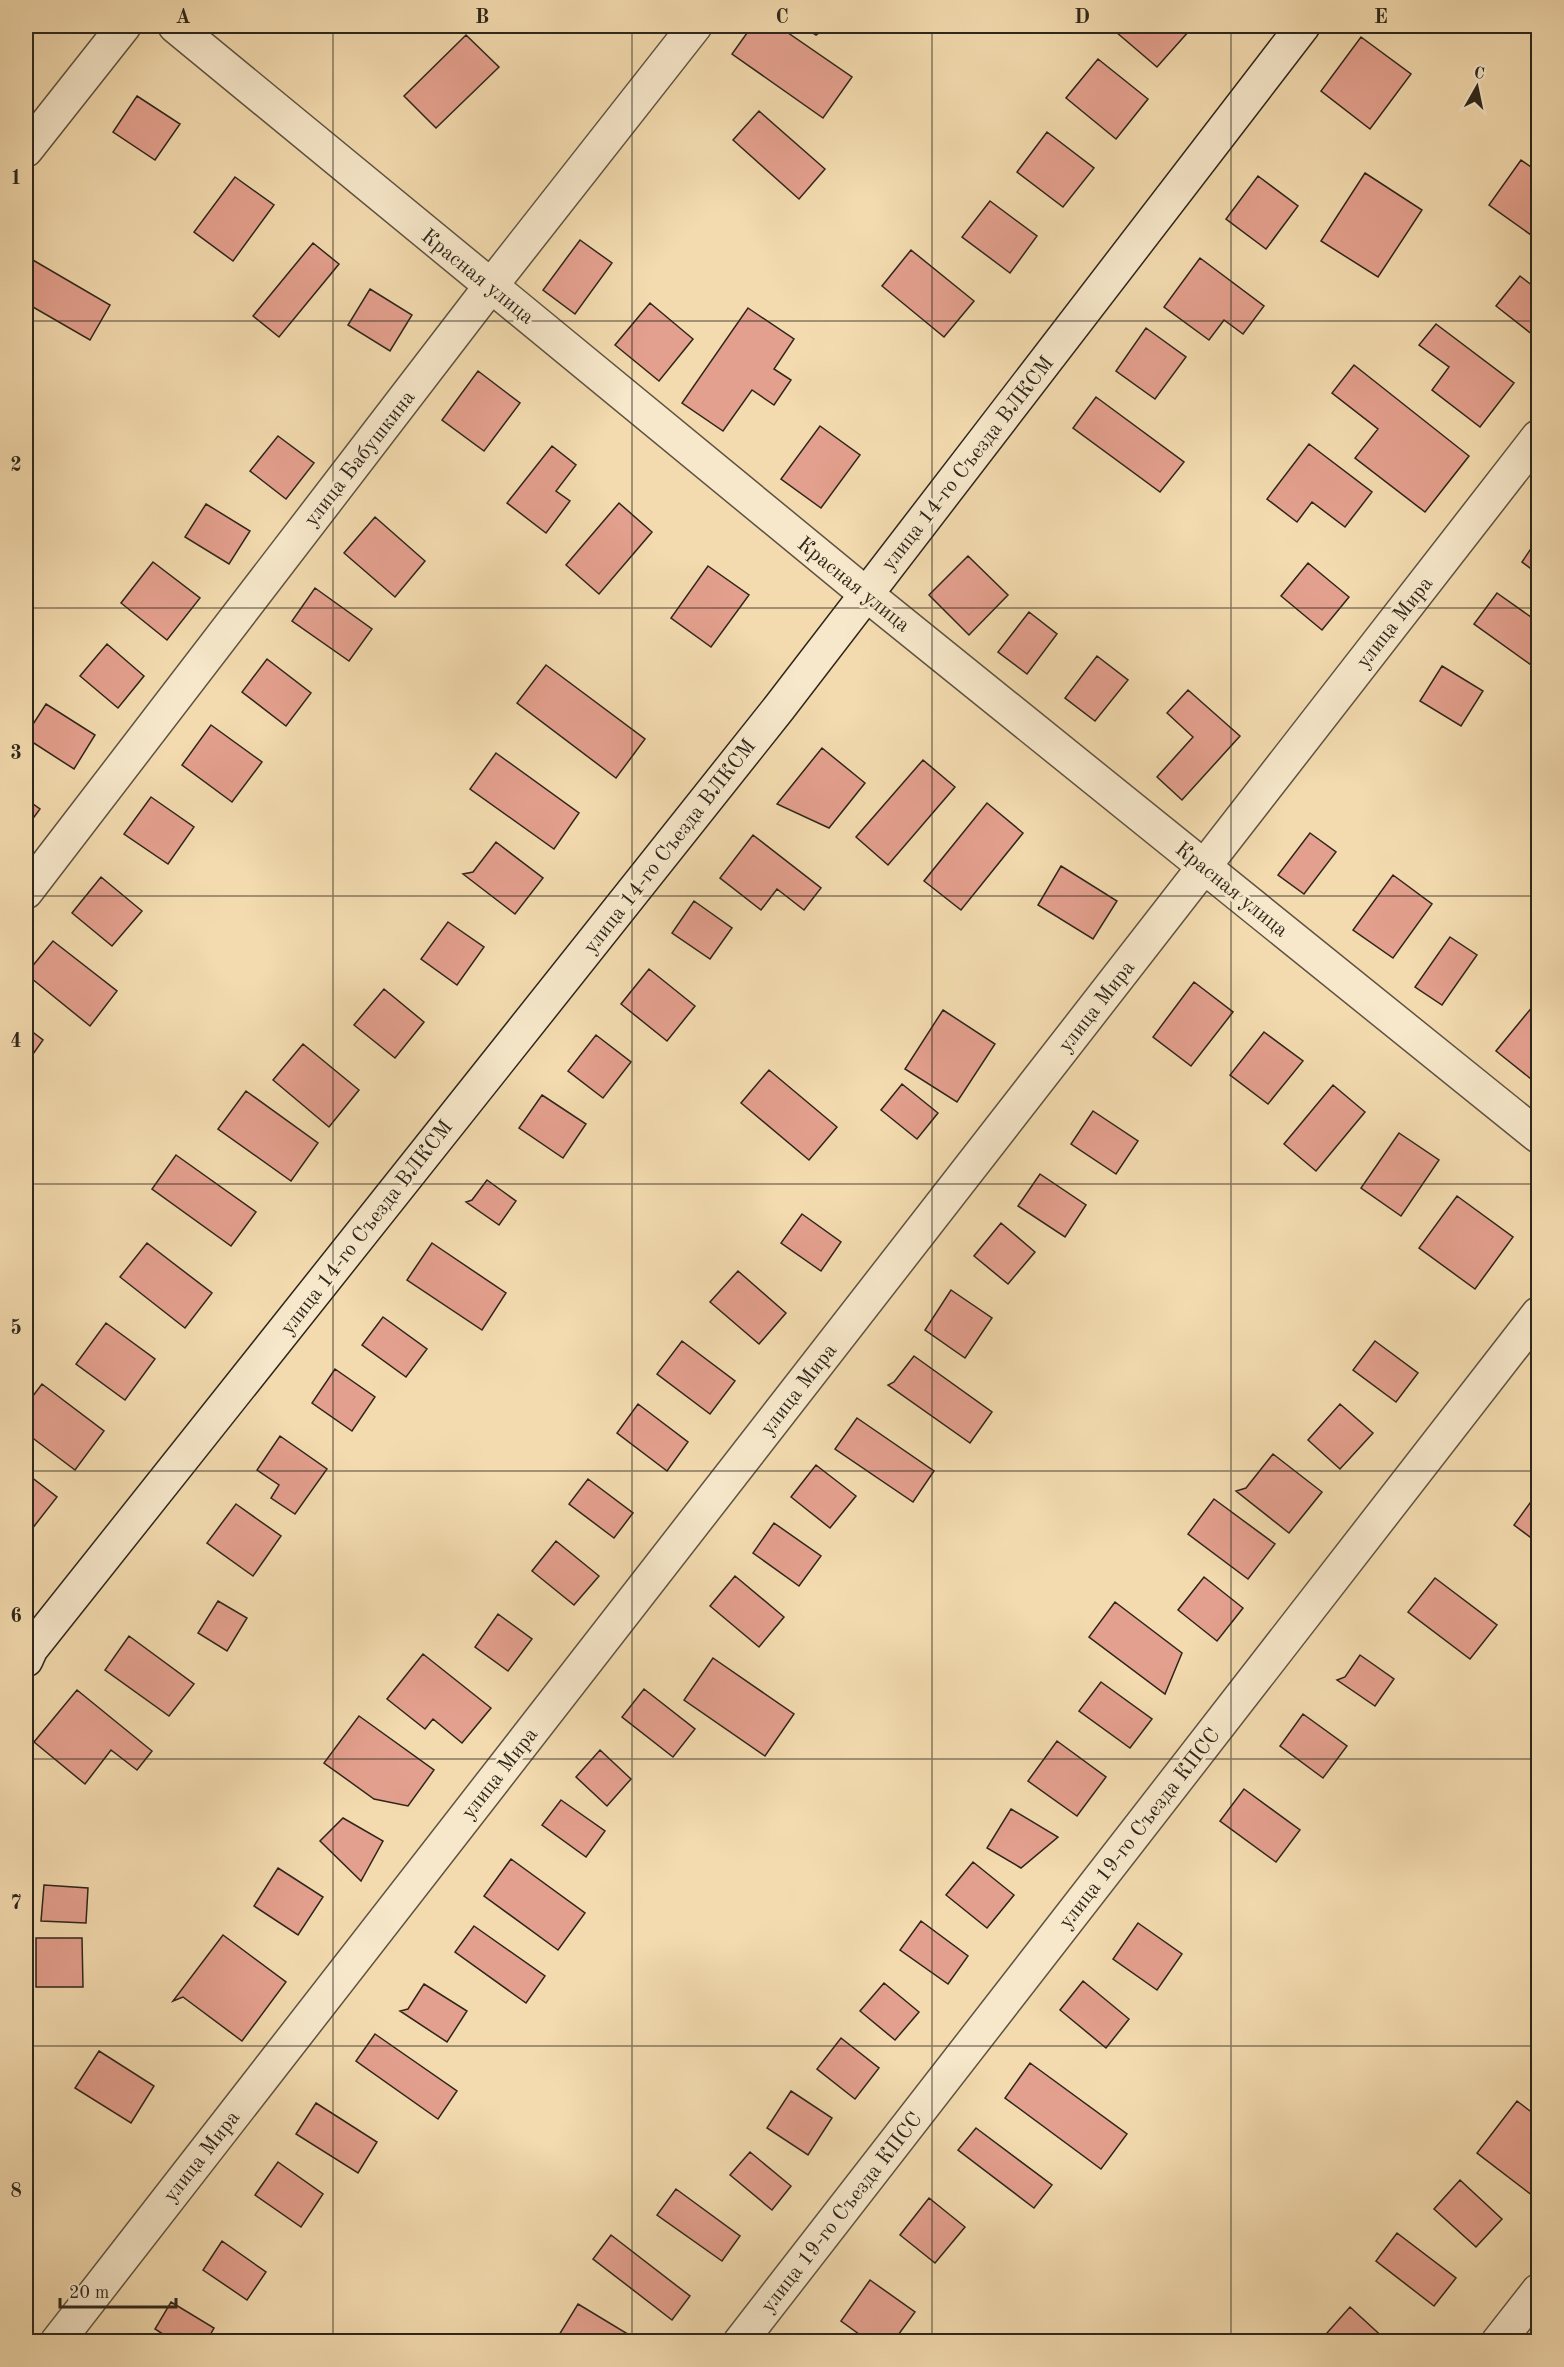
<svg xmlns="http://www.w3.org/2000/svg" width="1564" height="2367" font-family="'Old Standard TT',serif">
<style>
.building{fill:#e4a08e;stroke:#2e261b;stroke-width:1.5}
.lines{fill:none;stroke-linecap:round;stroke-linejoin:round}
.street-casing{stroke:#5f5340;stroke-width:36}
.secondary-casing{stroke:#2e261b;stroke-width:36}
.street{stroke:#f7e8cb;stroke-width:33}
.secondary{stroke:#f7e8cb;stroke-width:33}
.grid{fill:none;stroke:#2e261b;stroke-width:1.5;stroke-opacity:0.55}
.labels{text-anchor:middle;stroke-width:6;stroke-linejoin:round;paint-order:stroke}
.street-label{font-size:21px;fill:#2e261b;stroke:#f7e8cb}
.neatline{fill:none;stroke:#2e261b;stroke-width:2}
.grid-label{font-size:20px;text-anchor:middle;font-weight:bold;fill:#2e261b}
</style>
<rect width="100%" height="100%" fill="#f3dbaf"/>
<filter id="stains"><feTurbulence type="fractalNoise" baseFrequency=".00333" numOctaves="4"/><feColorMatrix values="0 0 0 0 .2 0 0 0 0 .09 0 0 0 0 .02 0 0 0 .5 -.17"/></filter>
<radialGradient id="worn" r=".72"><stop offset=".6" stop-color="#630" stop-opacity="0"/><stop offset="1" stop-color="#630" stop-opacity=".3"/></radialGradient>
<path class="building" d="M752,26H778L852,77L823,118L732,54Z
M802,26H828L816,35Z
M1109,26H1183L1189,31L1157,67Z
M466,35L499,67L436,128L404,96Z
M1361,37L1411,74L1370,129L1321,91Z
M1098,59L1148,99L1116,139L1066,98Z
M137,96L180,124L155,160L113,132Z
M759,111L825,169L799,199L733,140Z
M1047,132L1094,168L1063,207L1017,172Z
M1521,160L1538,172V240L1489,205Z
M1365,173L1422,210L1378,277L1321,241Z
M1258,176L1298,206L1266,249L1226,219Z
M235,177L274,205L233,261L194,232Z
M990,201L1037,236L1010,273L962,237Z
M580,240L612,263L575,314L543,290Z
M313,243L339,264L279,337L253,316Z
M911,250L974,301L944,337L882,286Z
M26,256L110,305L90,340L26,303Z
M1200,258L1264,306L1243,334L1224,320L1209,340L1164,307Z
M1520,276L1538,290V339L1496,306Z
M370,289L412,315L390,351L348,325Z
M650,303L693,339L659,381L615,345Z
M748,308L794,339L774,369L791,380L774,405L752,390L723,431L682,403Z
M1436,324L1514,383L1480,427L1432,390L1449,367L1419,345Z
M1146,328L1186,357L1155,399L1116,371Z
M1354,365L1469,456L1425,512L1355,458L1378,429L1332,393Z
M478,371L520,403L484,451L442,420Z
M1096,397L1184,462L1160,492L1073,428Z
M820,426L860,455L821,508L781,479Z
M278,436L314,463L286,499L250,471Z
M1309,444L1372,492L1345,527L1312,502L1297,522L1267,499Z
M552,446L576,465L556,491L570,501L546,533L507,503Z
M619,503L652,532L599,594L566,565Z
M206,504L250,531L229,564L185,537Z
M375,517L425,561L395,597L344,553Z
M1538,538V574L1522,562Z
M968,556L1008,595L969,635L929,595Z
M153,562L200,598L167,640L121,603Z
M1308,563L1349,597L1322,630L1281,596Z
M708,566L749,595L711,647L671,618Z
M315,588L372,629L349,661L292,621Z
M1497,593L1538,622V670L1474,624Z
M1029,612L1057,634L1027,674L998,652Z
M107,644L144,676L118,708L80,676Z
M1097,656L1128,680L1095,721L1065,698Z
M267,659L311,693L286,726L242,692Z
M546,665L645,739L616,778L517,703Z
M1442,666L1483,691L1461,726L1420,701Z
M1188,690L1240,736L1182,800L1157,777L1193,737L1167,713Z
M46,704L95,735L74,769L26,738V735Z
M211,725L262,762L232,802L182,765Z
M822,748L865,783L829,828L777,804Z
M496,753L579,813L554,849L470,789Z
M923,760L955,787L888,865L856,837Z
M151,797L194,827L168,864L124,834Z
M26,799L40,809L26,828Z
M987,803L1023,833L961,910L924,881Z
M1310,833L1336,852L1304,894L1278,875Z
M753,835L821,888L804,910L777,889L761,910L720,878Z
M496,842L543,878L515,914L463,874L473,872Z
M1061,866L1117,901L1093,939L1038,905Z
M1393,875L1432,904L1393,958L1353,930Z
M101,877L142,911L112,946L72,913Z
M694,901L732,928L710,959L672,933Z
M448,922L484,947L457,985L421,959Z
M1450,937L1477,955L1442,1005L1415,987Z
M53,941L117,991L90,1026L26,974Z
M649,969L695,1006L667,1041L621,1004Z
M1194,982L1233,1012L1191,1066L1153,1037Z
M384,989L424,1022L395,1058L354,1025Z
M1533,1006L1538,1011V1070L1531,1079L1496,1051Z
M943,1010L995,1044L957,1102L905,1069Z
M26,1027L43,1040L26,1064Z
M1264,1032L1303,1061L1268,1104L1230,1075Z
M596,1035L631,1062L603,1098L568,1071Z
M303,1044L359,1090L329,1127L273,1080Z
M769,1070L837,1127L809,1160L741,1103Z
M902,1084L938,1113L917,1139L881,1110Z
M1333,1085L1365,1112L1316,1171L1284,1144Z
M246,1091L318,1143L291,1181L218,1129Z
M542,1095L586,1124L563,1158L519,1128Z
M1093,1111L1138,1141L1116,1174L1071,1144Z
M1399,1133L1439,1160L1401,1216L1361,1188Z
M176,1155L256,1212L231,1246L152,1189Z
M1040,1174L1086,1205L1065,1237L1018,1206Z
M487,1180L516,1201L499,1225L466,1202L472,1200Z
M1457,1196L1513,1237L1475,1289L1419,1248Z
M802,1214L841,1242L821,1271L781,1243Z
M1001,1223L1035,1252L1008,1284L974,1256Z
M147,1243L212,1293L185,1328L120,1277Z
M432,1243L506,1293L482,1330L407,1280Z
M738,1271L786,1313L759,1344L710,1302Z
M951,1290L992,1318L965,1358L925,1330Z
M383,1317L427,1349L406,1377L362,1345Z
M106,1323L155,1359L125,1400L76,1364Z
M682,1341L735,1381L710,1414L657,1374Z
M1375,1341L1418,1373L1396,1402L1353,1370Z
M914,1356L992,1412L970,1443L888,1385L894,1382Z
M335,1369L375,1397L352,1431L312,1403Z
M42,1384L104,1431L75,1470L26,1433V1405Z
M638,1404L688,1442L667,1471L617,1433Z
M1340,1404L1373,1433L1340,1469L1308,1440Z
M857,1418L934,1471L913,1502L835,1449Z
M280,1436L327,1469L295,1514L271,1498L279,1485L257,1470Z
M1273,1454L1322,1492L1289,1533L1236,1491L1246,1488Z
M816,1465L856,1496L830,1528L791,1497Z
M26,1473L57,1497L28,1534L26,1532Z
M588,1479L633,1513L614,1538L569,1504Z
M1538,1492V1543L1514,1525Z
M1214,1499L1275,1544L1248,1579L1188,1534Z
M236,1504L281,1536L253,1576L207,1543Z
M774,1523L821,1556L799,1586L753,1553Z
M556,1541L599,1576L574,1605L532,1571Z
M735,1576L784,1617L759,1647L710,1606Z
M1204,1577L1243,1608L1217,1641L1178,1610Z
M1435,1578L1497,1625L1470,1659L1408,1612Z
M218,1601L247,1618L227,1651L198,1633Z
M1115,1602L1182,1653L1165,1694L1089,1637Z
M498,1614L532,1639L508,1671L475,1647Z
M129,1636L194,1684L169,1716L105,1670Z
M423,1654L491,1708L462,1743L433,1719L425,1729L387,1699Z
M1360,1655L1394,1679L1375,1706L1337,1680L1345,1677Z
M713,1658L794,1714L765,1756L684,1700Z
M1101,1682L1152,1719L1130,1748L1079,1711Z
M644,1689L695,1729L673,1757L622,1717Z
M77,1690L152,1751L137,1770L111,1750L85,1784L34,1742Z
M1303,1714L1347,1746L1323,1778L1280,1746Z
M359,1716L434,1770L408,1806L374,1799L324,1763Z
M1057,1741L1106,1777L1077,1816L1028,1781Z
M600,1750L631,1779L607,1806L576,1777Z
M1244,1789L1300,1830L1276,1862L1220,1821Z
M561,1800L605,1831L586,1857L542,1825Z
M1011,1809L1058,1837L1021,1868L987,1848Z
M343,1818L383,1841L361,1881L320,1841Z
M511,1859L585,1913L558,1950L484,1896Z
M973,1862L1014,1895L987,1928L946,1895Z
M278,1868L323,1897L298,1935L254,1906Z
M44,1885L88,1888L86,1923L41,1921Z
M921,1921L968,1956L948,1984L900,1950Z
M1138,1923L1182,1954L1157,1990L1113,1959Z
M474,1926L545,1976L526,2003L455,1952Z
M223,1935L286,1982L242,2041L183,1997L173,2001Z
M36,1938H82L83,1987H36Z
M1083,1981L1129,2019L1106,2048L1060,2010Z
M884,1983L919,2012L895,2040L860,2011Z
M424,1984L467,2011L447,2042L400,2011L408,2009Z
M375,2034L457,2091L438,2119L356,2061Z
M841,2038L879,2068L855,2099L817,2069Z
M99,2051L154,2086L131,2123L75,2088Z
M1030,2063L1127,2134L1101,2169L1005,2098Z
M791,2091L832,2118L808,2155L767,2128Z
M1517,2101L1538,2117V2190L1533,2196L1477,2153Z
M316,2103L377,2142L358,2173L296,2134Z
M976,2128L1052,2185L1034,2208L958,2150Z
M750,2152L791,2186L772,2210L730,2175Z
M278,2162L323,2194L301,2227L255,2195Z
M1460,2180L1502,2219L1476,2247L1434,2209Z
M676,2189L740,2236L722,2261L657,2215Z
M929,2198L965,2227L935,2263L900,2235Z
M1397,2233L1456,2278L1434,2306L1376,2261Z
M611,2235L690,2296L672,2320L593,2259Z
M222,2241L266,2272L247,2300L203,2270Z
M870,2280L915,2312L893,2342H870L841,2321Z
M171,2302L214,2328L206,2342H175L155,2329Z
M578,2304L641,2342H569L559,2335Z
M1350,2307L1388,2342H1319Z"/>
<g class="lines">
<defs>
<path id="street" d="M175,26L866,594L1538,1136
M26,150L124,26
M26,892L490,287L695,26
M57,2342L1538,437
M740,2342L1538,1314
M1498,2342L1538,2291"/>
<path id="secondary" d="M26,1660L31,1649L779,708L1303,26"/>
</defs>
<use href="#street" class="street-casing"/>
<use href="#secondary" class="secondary-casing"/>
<use href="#street" class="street"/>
<use href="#secondary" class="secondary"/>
</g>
<path class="grid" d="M333,26V2342M632,26V2342M932,26V2342M1231,26V2342M26,321H1538M26,608H1538M26,896H1538M26,1184H1538M26,1471H1538M26,1759H1538M26,2046H1538"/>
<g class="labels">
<g class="street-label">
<text transform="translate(478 276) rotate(39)" y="7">Красная улица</text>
<text transform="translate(359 458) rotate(-52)" y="7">улица Бабушкина</text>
<text transform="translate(967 463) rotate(-52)" y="7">улица 14-го Съезда ВЛКСМ</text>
<text transform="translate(854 584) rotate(39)" y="7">Красная улица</text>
<text transform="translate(1394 622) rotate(-52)" y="7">улица Мира</text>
<text transform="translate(669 846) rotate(-52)" y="7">улица 14-го Съезда ВЛКСМ</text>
<text transform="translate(1232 889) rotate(39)" y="7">Красная улица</text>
<text transform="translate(1096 1006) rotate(-52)" y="7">улица Мира</text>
<text transform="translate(366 1227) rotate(-52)" y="7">улица 14-го Съезда ВЛКСМ</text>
<text transform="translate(798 1389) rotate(-52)" y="7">улица Мира</text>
<text transform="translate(499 1773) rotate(-52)" y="7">улица Мира</text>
<text transform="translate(1139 1828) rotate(-52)" y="7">улица 19-го Съезда КПСС</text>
<text transform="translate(201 2156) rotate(-52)" y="7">улица Мира</text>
<text transform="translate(841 2212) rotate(-52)" y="7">улица 19-го Съезда КПСС</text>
</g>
</g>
<rect width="1564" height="2367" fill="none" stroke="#f3dbaf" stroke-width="66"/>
<g transform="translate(1477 87) rotate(9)" stroke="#f7e8cb" stroke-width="4.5" paint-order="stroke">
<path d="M0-4.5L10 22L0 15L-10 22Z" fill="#2e261b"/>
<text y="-9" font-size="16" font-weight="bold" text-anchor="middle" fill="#2e261b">С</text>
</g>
<path d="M60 2298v9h116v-9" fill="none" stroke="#2e261b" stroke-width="3"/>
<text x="69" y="2298" font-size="18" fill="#2e261b" stroke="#f7e8cb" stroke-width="4.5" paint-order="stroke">20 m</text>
<rect x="33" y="33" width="1498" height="2301" class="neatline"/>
<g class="grid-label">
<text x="183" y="23">A</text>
<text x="482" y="23">B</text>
<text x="782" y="23">C</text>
<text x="1082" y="23">D</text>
<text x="1381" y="23">E</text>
<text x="16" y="184">1</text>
<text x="16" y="471">2</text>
<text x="16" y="759">3</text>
<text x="16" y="1047">4</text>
<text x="16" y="1334">5</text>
<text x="16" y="1622">6</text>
<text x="16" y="1909">7</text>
<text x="16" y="2197">8</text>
</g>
<rect width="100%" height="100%" filter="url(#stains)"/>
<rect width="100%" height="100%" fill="url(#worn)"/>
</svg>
